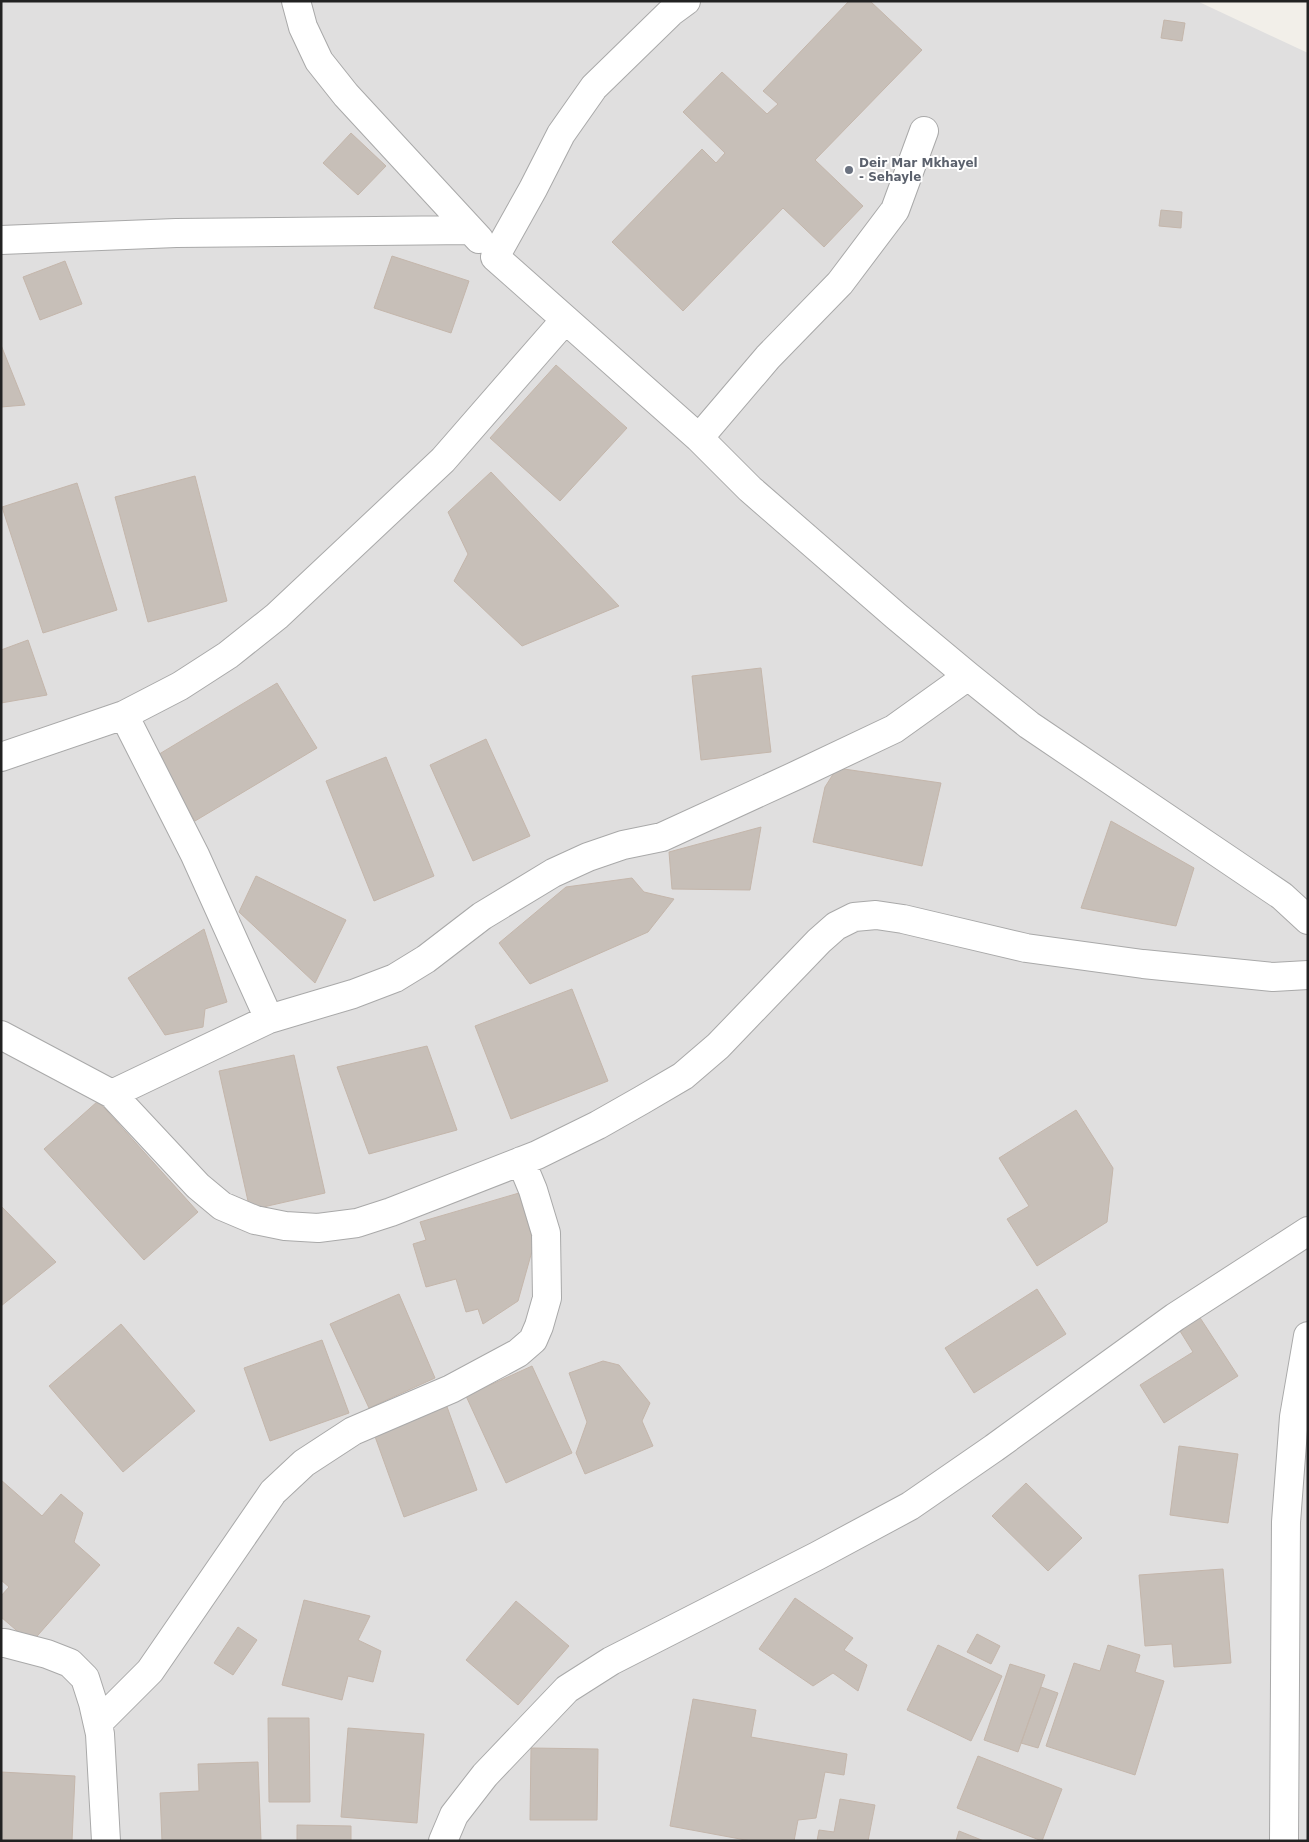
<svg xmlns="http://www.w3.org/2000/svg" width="1309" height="1842" font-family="'DejaVu Sans',sans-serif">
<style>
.residential{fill:#e0dfdf}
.building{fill:#c7bfb8;stroke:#c4b6ab}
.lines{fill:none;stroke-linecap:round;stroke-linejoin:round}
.minor-casing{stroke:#a9a9a9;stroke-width:30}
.minor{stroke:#fff;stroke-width:28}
.worship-dot{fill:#6b7280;stroke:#fff;stroke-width:2}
.labels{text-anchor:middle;stroke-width:4;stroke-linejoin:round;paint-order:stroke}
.worship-label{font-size:12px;font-weight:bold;fill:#5b616d;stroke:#fff;text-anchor:start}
</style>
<rect width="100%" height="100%" fill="#f2efe9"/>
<path class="residential" d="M1,1H1197L1308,53V1841H1Z"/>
<path class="building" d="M849,1H870L922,50L815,160L863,206L824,247L783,208L683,311L612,242L702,149L716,163L725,153L683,112L722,72L767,114L778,104L763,91Z
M1164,20L1185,23L1182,41L1161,38Z
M351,133L386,166L358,195L323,163Z
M1161,210L1182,212L1181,228L1159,226Z
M392,256L469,281L451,333L374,308Z
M65,261L82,304L40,320L23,277Z
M1,345L25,405L1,407Z
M556,365L627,428L560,501L490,438Z
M491,472L619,606L522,646L454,581L468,554L448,512Z
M195,476L227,601L148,622L115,497Z
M77,483L117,610L43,633L2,507Z
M28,640L47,695L1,703V650Z
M761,668L771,752L701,760L692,676Z
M277,683L317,748L195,821L156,756Z
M486,739L530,836L473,861L430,765Z
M386,757L434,876L374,901L326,781Z
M837,768L941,783L922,866L813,842L825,787Z
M1111,821L1194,868L1176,926L1081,908Z
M761,827L750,890L672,889L669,852Z
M256,876L346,920L315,983L239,912Z
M632,878L644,892L674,899L648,932L530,984L499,943L566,887Z
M204,929L227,1002L205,1009L203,1027L165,1035L128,978Z
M572,989L608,1081L511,1119L475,1026Z
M427,1046L457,1130L369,1154L337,1067Z
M294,1055L325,1193L250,1210L219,1071Z
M98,1101L198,1212L144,1260L44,1149Z
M1076,1110L1113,1168L1107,1222L1037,1266L1007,1219L1029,1206L999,1158Z
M519,1193L534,1244L518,1301L483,1324L478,1309L466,1312L456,1279L426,1287L413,1244L426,1240L420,1222Z
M1,1206L56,1262L1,1306Z
M1037,1289L1066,1334L974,1393L945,1348Z
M399,1294L435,1378L369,1408L330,1324Z
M1195,1310L1238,1376L1164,1423L1140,1385L1193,1352L1175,1323Z
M121,1324L195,1411L123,1472L49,1386Z
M322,1340L349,1413L270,1441L244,1368Z
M603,1361L619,1365L650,1403L642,1421L653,1446L585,1474L576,1453L587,1422L569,1373Z
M532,1366L572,1453L506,1483L466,1396Z
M446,1404L477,1490L404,1517L373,1431Z
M1179,1446L1238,1454L1228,1523L1170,1515Z
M1,1480L42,1516L61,1494L83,1513L74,1542L100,1565L31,1643L1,1617V1596L9,1587L1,1580Z
M1026,1483L1082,1538L1048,1571L992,1516Z
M1223,1569L1231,1663L1174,1667L1172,1644L1145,1646L1139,1575Z
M795,1598L853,1638L844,1650L867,1665L858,1691L833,1673L813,1686L759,1649Z
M304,1600L370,1616L358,1640L381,1651L373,1682L348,1676L342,1700L282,1685Z
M516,1601L569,1646L518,1705L466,1660Z
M238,1627L257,1640L233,1675L214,1663Z
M977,1634L1000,1646L991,1664L967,1652Z
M938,1645L1002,1676L971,1741L907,1710Z
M1108,1645L1140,1655L1135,1672L1164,1681L1135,1775L1046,1746L1074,1663L1100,1671Z
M1010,1664L1045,1675L1018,1752L984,1740Z
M1041,1687L1058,1693L1038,1748L1021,1743Z
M693,1699L756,1710L751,1737L847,1754L844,1775L825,1772L816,1818L798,1820L794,1841H751L670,1826Z
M268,1718H309L310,1802H269Z
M348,1728L424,1734L417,1823L341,1817Z
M531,1748L598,1749L597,1820H530Z
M978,1756L1062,1789L1042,1841L957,1808Z
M258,1762L261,1841H162L160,1793L199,1791L198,1764Z
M1,1772L75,1776L72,1841H1Z
M840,1799L875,1805L868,1841H817L819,1830L834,1832Z
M297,1825L351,1826V1841H297Z
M959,1831L984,1841H956Z"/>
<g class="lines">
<defs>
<path id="minor" d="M296,1L303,27L319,61L346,95L479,239
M686,1L671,12L594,87L561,134L533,189L495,257L699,438L750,489L896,616L968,676L1029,725L1282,896L1308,920
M1,240L176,233L470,230
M699,438L768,357L840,283L895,210L924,131
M124,715L195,855L269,1019L353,994L395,978L426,959L482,916L553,873L588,857L623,845L662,837L797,775L894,729L968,676
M1,757L124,715L180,686L228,655L277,616L443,460L565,320
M1,1035L112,1094L198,1186L222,1206L255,1220L285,1226L318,1228L357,1223L391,1212L537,1155L598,1125L642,1100L683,1076L718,1046L819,941L836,926L854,917L876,915L903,919L1026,948L1143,964L1273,977L1308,975
M112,1094L269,1019
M1,1643H5L47,1654L70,1663L85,1678L93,1703L100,1734L106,1841
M98,1723L150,1671L273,1492L304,1463L353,1431L451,1389L518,1353L533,1340L539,1326L547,1298L546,1233L533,1190L521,1161
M443,1841L454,1815L485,1775L567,1689L611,1661L817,1556L910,1506L994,1448L1175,1317L1308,1231
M1284,1841L1286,1522L1294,1417L1308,1336"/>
</defs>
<use href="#minor" class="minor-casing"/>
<use href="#minor" class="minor"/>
</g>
<circle class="worship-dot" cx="849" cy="170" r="5"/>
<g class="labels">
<g class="worship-label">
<text x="859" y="167">Deir Mar Mkhayel<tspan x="859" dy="14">- Sehayle</tspan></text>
</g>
</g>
<rect width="1309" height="1842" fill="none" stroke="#222222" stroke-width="5"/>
</svg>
